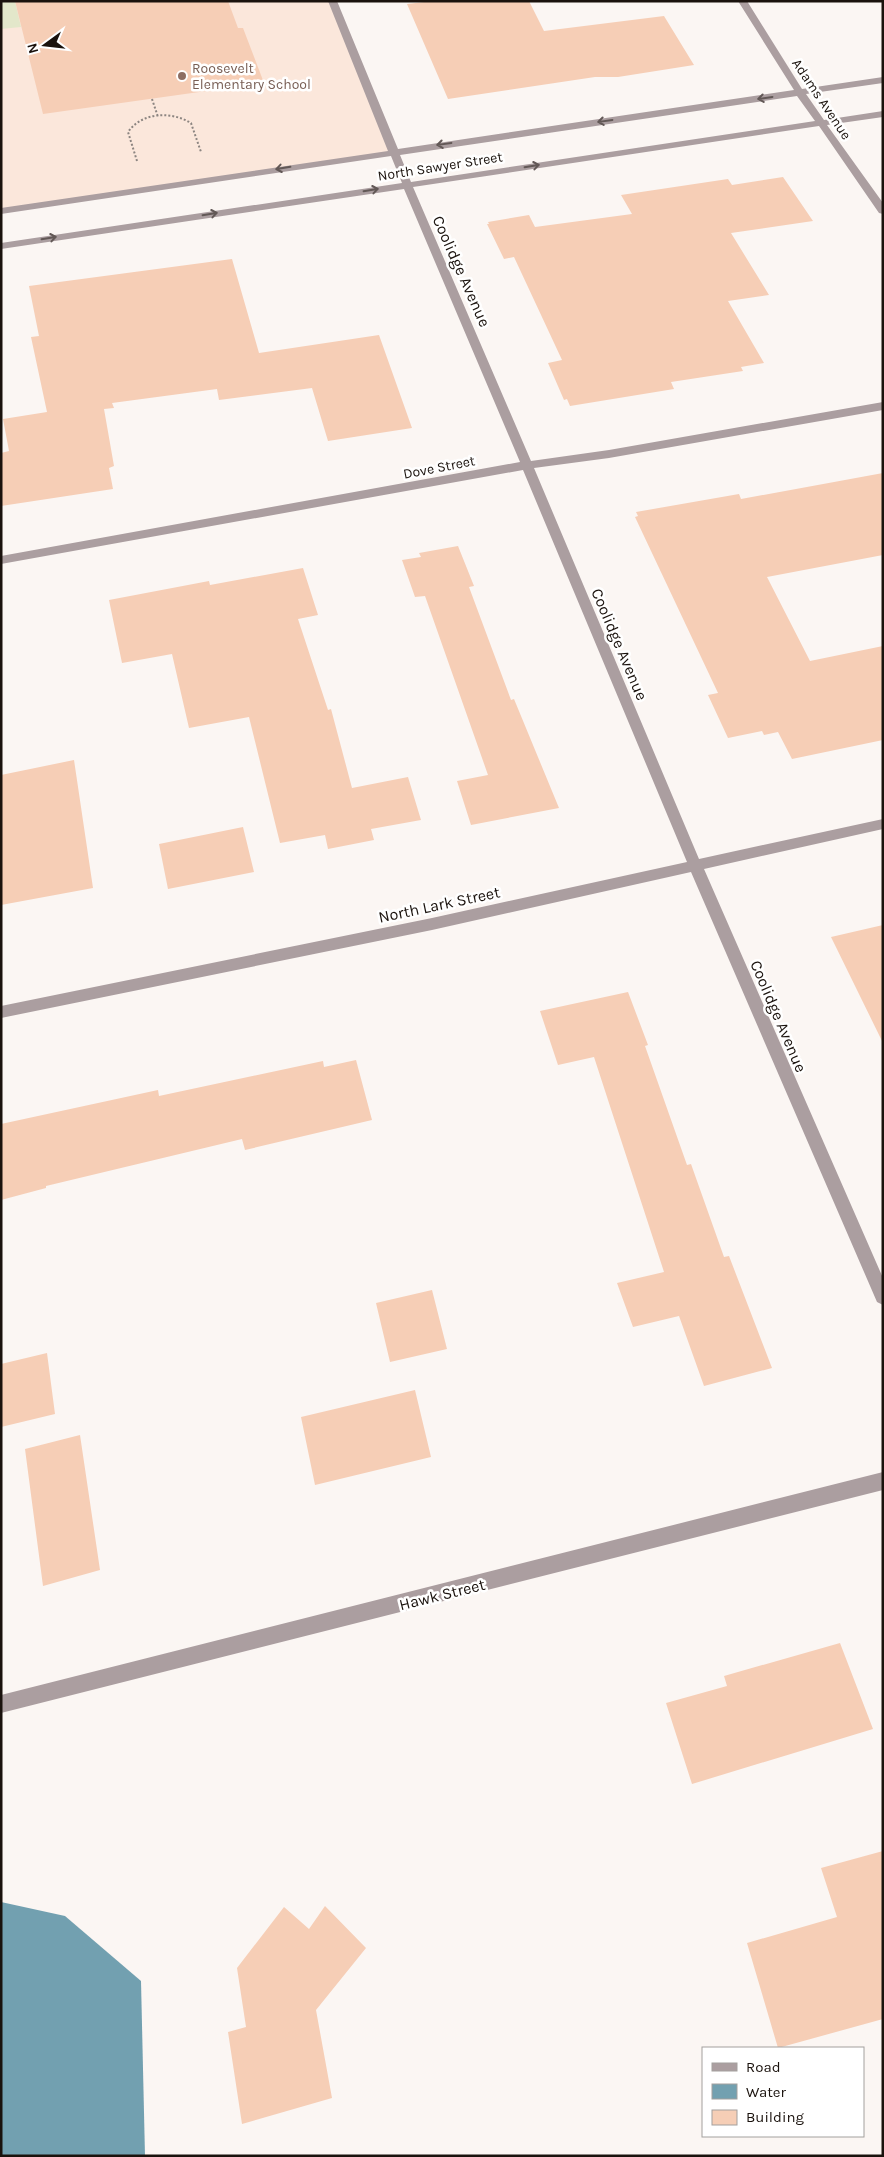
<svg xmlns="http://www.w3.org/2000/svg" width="884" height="2157" font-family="Karla,sans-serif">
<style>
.built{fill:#fbe7db}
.green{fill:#e3e7ca}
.water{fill:#72a0b0}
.building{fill:#f6ceb6}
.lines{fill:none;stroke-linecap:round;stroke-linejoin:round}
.path{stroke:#8c8581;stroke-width:2;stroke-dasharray:2 2;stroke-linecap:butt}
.minor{fill:#ab9ea0;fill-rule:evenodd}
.oneway{stroke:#625856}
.education-dot{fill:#8d6e63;stroke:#fff;stroke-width:2}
.labels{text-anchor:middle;stroke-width:5;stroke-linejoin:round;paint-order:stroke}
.far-education-label{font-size:14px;fill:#785e54;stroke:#fff;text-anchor:start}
.far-street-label{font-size:14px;fill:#1a120d;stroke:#fff}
.street-label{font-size:16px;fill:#1a120d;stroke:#fff}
</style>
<rect width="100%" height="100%" fill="#fbf6f3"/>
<path class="built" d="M1,1H332L394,152L1,211Z"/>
<path class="green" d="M1,1H15L21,27L1,29Z"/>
<path class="water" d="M1,1902L65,1916L141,1981L145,2156H1Z"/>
<path class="building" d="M15,1H228L238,28H243L264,83L43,114Z
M433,1H529L544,31L664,16L694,65L618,77H595L448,99L407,4Z
M783,177L813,221L731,233L769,295L728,301L764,363L741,367L743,371L671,382L674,389L570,406L567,399L564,400L548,363L562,360L514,257L504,259L487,224H489L488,222L529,215L535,227L632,214L621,195L728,179L732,185Z
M232,259L259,353L379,335L412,428L328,441L312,388L219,400L217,389L112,403L114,408L104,409L114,466L109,468L113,489L1,506V453L9,451L3,419L47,412L31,337L39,336L29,286Z
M883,473V555L767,577L810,661L883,646V740L792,759L778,732L764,735L762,731L728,738L708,695L718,693L635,517L638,516L636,512L739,494L741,499Z
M458,546L474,586L469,587L511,700L514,699L559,808L471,825L457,781L488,775L425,596L415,597L402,560L421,557L419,553Z
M303,568L318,615L298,619L328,710L331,709L352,788L408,777L421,820L371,829L374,840L328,849L325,835L280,843L249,717L189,728L172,654L122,663L109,600L209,581L210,585Z
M74,760L93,888L1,905V775Z
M243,827L254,872L168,889L159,844Z
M883,925V1043L831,937Z
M628,992L648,1045L645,1046L687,1165L691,1164L724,1257L729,1256L772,1368L704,1386L679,1316L633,1327L617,1283L664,1272L594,1057L558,1065L540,1011Z
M356,1060L372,1120L245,1150L242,1139L46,1186V1188L1,1200V1124L158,1090L159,1096L323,1061L324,1067Z
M432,1290L447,1349L390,1362L376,1303Z
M47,1353L55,1414L1,1427V1364Z
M415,1390L431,1457L315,1485L301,1417Z
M80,1435L100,1570L43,1586L25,1449Z
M840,1643L873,1729L692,1784L666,1703L727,1686L724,1676Z
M883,1851V2019L778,2048L747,1943L837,1917L821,1868Z
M325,1906L366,1948L316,2010L332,2098L242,2124L228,2032L246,2027L237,1968L284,1907L309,1929Z"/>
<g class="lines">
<path class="path" d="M152,99L158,117
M137,161L128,132C142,112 171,111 191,123L201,152"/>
<path class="minor" d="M328,1H337L398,149L794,90L738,1H747L802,89L883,77V83L806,94L824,120L883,111V117L827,125L883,203V214L879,213L819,126L413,187L531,461L609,450L883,402V410L609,458L534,468L699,859L883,819V829L704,869L883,1278V1305L877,1302L691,872L432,930L1,1018V1006L432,918L687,862L523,470L1,564V556L520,462L404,189L1,249V243L402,183L391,156L1,214V208L388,151ZM797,96L815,121L411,182L400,155Z
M883,1472V1490L1,1713V1695Z"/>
</g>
<defs><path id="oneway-shaft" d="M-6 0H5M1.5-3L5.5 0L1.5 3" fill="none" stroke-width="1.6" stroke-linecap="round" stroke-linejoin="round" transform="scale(1.25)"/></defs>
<g class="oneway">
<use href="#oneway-shaft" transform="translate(765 98) rotate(172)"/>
<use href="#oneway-shaft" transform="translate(605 121) rotate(172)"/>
<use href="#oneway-shaft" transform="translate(444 144) rotate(172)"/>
<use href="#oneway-shaft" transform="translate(532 166) rotate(-9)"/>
<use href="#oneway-shaft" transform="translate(283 168) rotate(171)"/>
<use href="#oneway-shaft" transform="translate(371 190) rotate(-9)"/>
<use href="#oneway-shaft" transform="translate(210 214) rotate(-9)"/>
<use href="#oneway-shaft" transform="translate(49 238) rotate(-9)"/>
</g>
<circle class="education-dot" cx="182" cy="76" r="5"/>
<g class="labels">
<g class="far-education-label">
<text x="192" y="73">Roosevelt<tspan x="192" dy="16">Elementary School</tspan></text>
</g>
<g class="far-street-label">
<text transform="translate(822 99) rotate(56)" y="5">Adams Avenue</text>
<text transform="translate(440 166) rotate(-9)" y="5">North Sawyer Street</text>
<text transform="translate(439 467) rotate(-11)" y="5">Dove Street</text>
</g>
<g class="street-label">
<text transform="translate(462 271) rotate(66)" y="6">Coolidge Avenue</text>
<text transform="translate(620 644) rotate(67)" y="6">Coolidge Avenue</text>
<text transform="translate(439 904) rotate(-12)" y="6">North Lark Street</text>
<text transform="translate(779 1016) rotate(67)" y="6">Coolidge Avenue</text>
<text transform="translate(442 1594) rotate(-14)" y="6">Hawk Street</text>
</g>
</g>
<rect width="884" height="2157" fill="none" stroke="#1a120d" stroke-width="5"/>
<rect x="702" y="2047" width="162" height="90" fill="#ffffff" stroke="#a3a09e"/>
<rect x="712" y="2063" width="25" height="8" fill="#ab9ea0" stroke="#a3a09e"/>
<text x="746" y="2072" font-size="15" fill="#1a120d">Road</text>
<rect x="712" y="2084" width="25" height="15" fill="#72a0b0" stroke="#a3a09e"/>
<text x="746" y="2097" font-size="15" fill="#1a120d">Water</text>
<rect x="712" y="2110" width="25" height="15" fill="#f6ceb6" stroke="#a3a09e"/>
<text x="746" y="2122" font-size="15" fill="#1a120d">Building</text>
<g transform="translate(45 45) rotate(255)" stroke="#ffffff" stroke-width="4" paint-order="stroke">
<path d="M0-4L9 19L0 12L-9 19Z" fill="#1a120d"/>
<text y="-8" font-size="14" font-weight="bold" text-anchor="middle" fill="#1a120d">N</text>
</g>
</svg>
